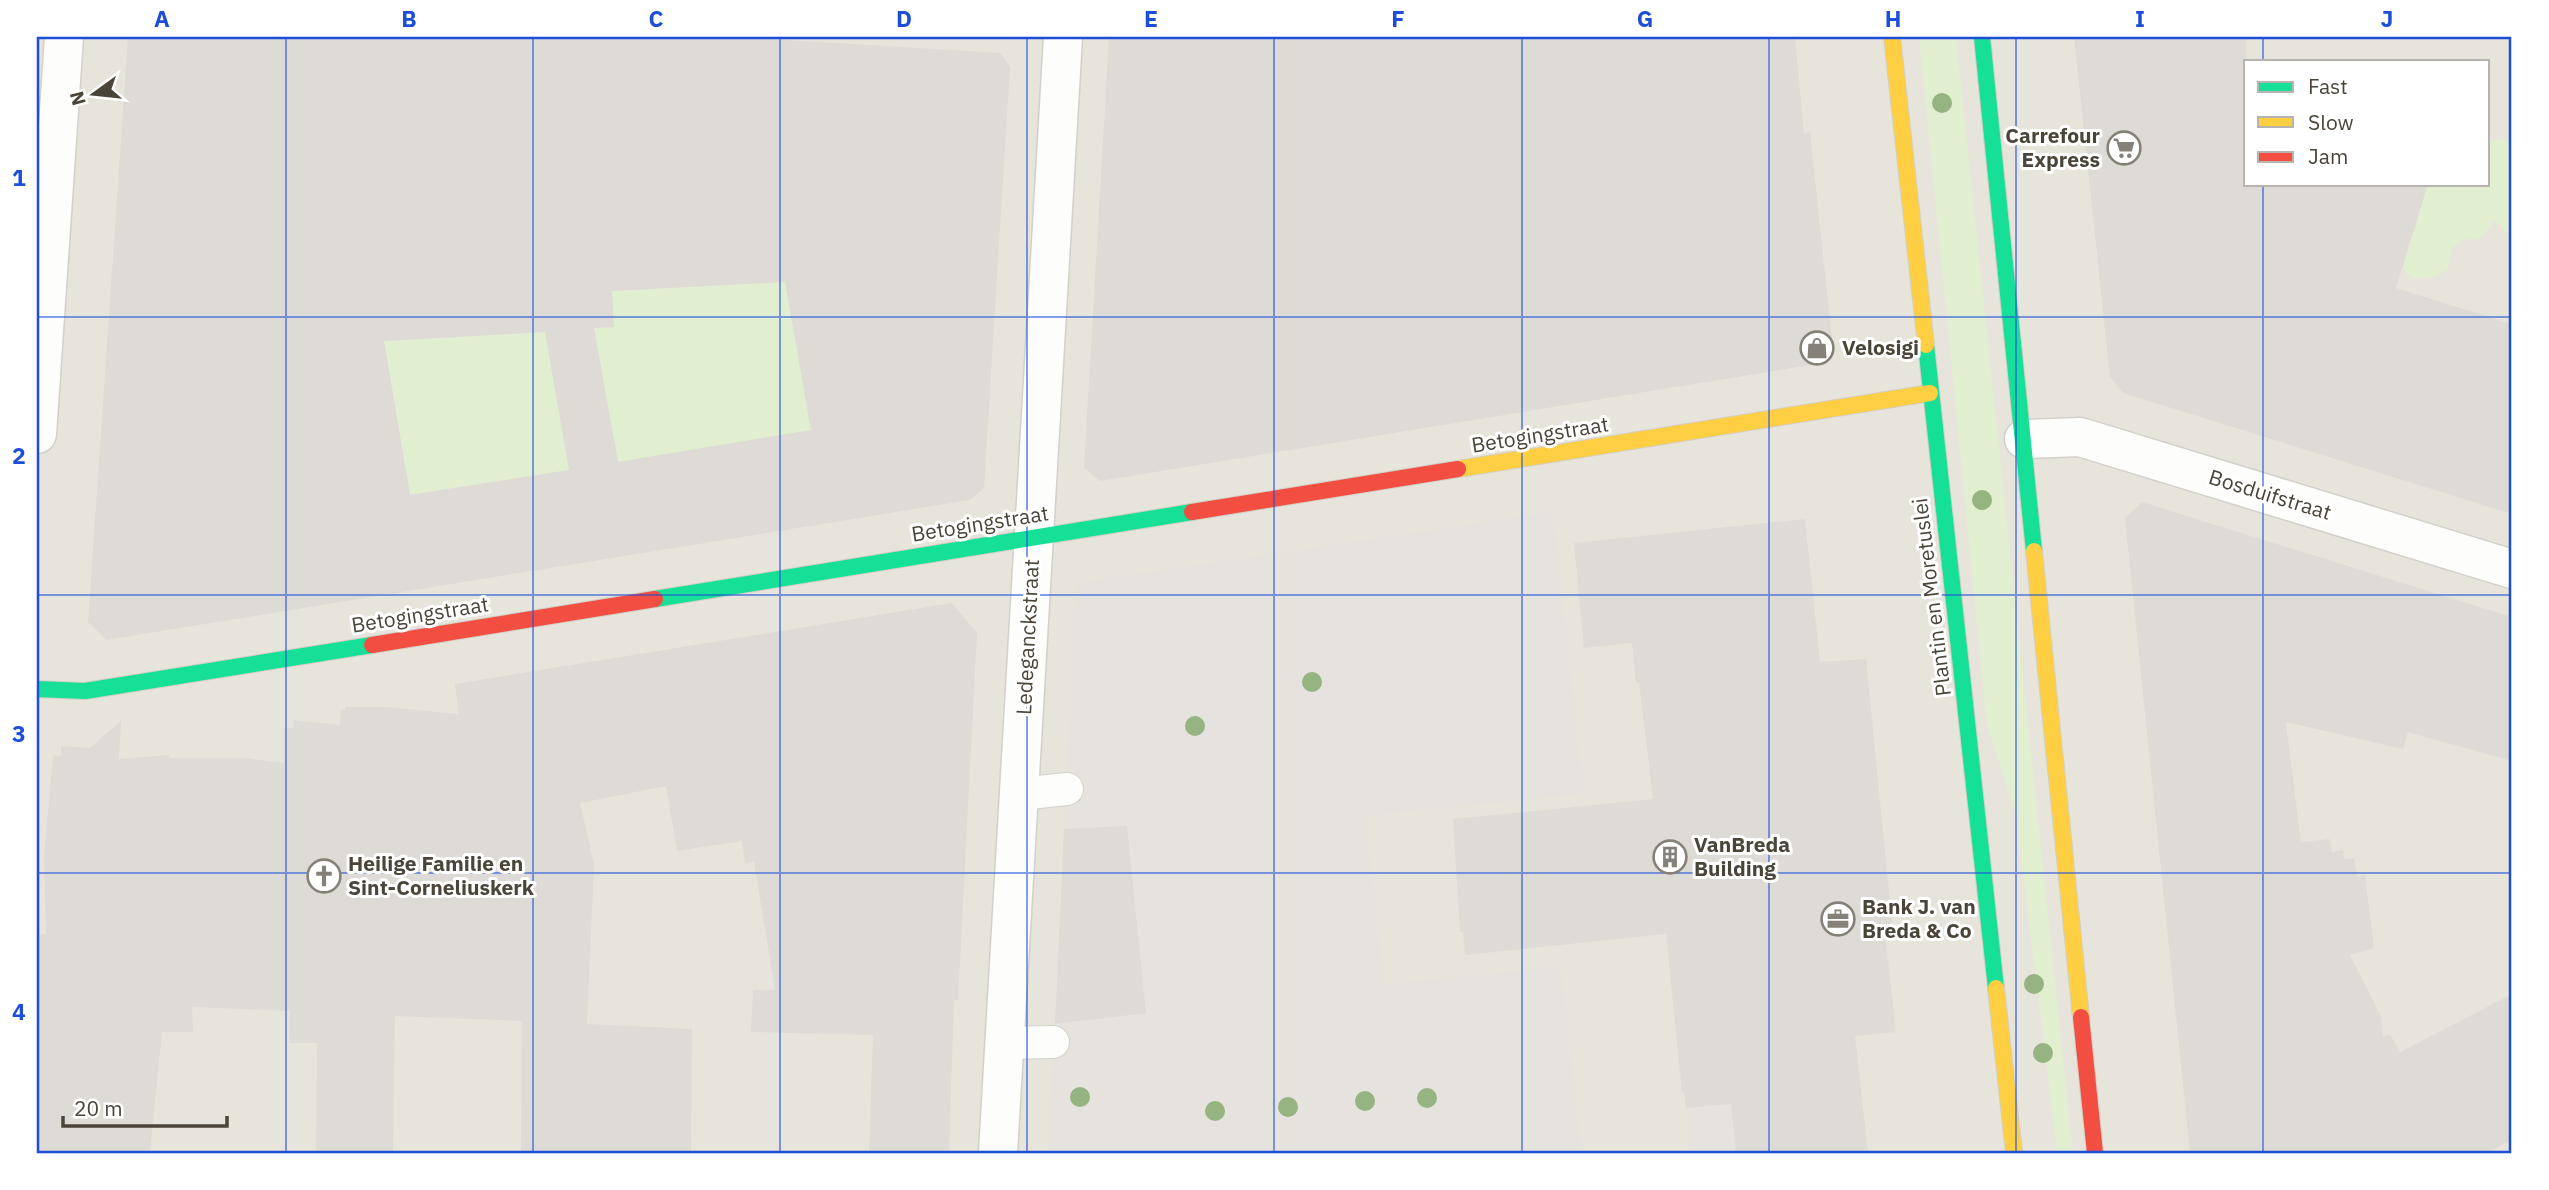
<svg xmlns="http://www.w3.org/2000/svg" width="2549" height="1190" font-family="'IBM Plex Sans',sans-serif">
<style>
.residential{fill:#e7e4dc;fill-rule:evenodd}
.green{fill:#e1eecf}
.parking{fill:#e6e3df}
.building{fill:#dedbd6;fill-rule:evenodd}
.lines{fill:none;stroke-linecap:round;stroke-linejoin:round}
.lane-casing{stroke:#d2d0cb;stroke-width:34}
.street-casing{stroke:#d2d0cb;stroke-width:41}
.fast-casing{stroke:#d3cfc5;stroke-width:18}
.slow-casing{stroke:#d3cfc5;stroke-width:18}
.jam-casing{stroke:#d3cfc5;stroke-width:18}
.lane{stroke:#fdfdfc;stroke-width:32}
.street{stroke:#fdfdfc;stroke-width:38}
.fast{stroke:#16e098;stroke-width:16}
.slow{stroke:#ffcf43;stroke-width:16}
.jam{stroke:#f24e42;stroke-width:16}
.tree{fill:#96b382}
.grid{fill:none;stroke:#1d4ed8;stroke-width:2;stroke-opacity:0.55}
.labels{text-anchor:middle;stroke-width:6;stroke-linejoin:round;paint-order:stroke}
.poi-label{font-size:21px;font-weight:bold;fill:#4b4439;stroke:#fff;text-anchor:start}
.street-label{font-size:21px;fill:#4b4439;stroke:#fff}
.neatline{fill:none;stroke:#1d4ed8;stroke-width:2.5}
.grid-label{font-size:23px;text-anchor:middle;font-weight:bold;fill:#1d4ed8}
</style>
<rect width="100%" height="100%" fill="#f4f2ee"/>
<path class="residential" d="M37,37H2512V1153H37ZM2246,61H2488V184H2246Z"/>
<path class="green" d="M1919,37H1956L2073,1153H2057L2016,815L1987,726Z
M2488,140H2512V263L2508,236L2495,220L2481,238L2463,240L2452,248L2448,269L2431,278H2412L2396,263L2413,184H2488Z
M785,282L811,430L618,462L594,328L612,291Z
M545,332L569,470L410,495L384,341Z"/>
<path class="parking" d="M1553,512L1584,794L1366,816L1384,984L1561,967L1582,1153H1047L1055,1024L1146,1012L1127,827L1064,829L1076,583Z
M1731,1104L1736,1153H1691L1686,1108Z"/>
<path class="building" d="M128,37H737L1000,53L1010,67L984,488L970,500L106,640L88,622ZM785,282L811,430L618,462L594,328L614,327L612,291ZM545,332L569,470L410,495L384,341Z
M1109,37H1795L1804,133L1810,132L1833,349L1823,363L1100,481L1084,468Z
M2074,37H2246V184H2428L2396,288L2512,324V514L2123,393L2110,377L2109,368Z
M2142,502L2512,617V761L2408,732L2403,749L2286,722L2301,842L2330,839L2332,852L2343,850L2344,859L2354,858L2357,877L2365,875L2374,948L2350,955L2381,1016L2383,1037L2390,1034L2400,1052L2512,994V1140L2486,1153H2190L2125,518Z
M1805,519L1820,662L1866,659L1893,932L1885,933L1896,1032L1855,1036L1868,1153H1736L1731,1104L1686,1108L1684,1092H1682L1666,934L1465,955L1463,932H1460L1453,819L1653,799L1639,682L1636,683L1632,643L1584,648L1574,543Z
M952,603L977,633L958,1000H954L949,1153H869L873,1035L751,1032L753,990H775L754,862L745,864L742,841L677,851L666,786L580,803L594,864L587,1024L692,1029L691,1153H521L522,1021L395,1016L393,1153H316L317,1043H289L290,1011L192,1007L193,1032H162L150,1153H37V935L46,934L44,857L53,755L61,756V746L90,748L121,721L119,759L169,755L170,758H245L284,763V728H293L294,720L340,725L341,710H345V707H386L459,714L455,684Z
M1127,826L1146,1013L1055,1024L1064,829Z"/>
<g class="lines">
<defs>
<path id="lane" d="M1019,794L1067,789
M1003,1043L1053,1042"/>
<path id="street" d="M37,434L64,37
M2024,439L2080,437L2512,569
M998,1153L1063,37"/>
<path id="fast" d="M1982,37L2034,551
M1926,345L1996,988
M655,599L1192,512
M37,689L85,691L372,645"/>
<path id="slow" d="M1892,37L1926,345
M1458,469L1930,393
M2034,551L2081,1017
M1996,988L2014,1153"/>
<path id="jam" d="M1192,512L1458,469
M372,645L655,599
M2081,1017L2095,1153"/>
</defs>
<use href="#lane" class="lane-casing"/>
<use href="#street" class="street-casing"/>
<use href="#fast" class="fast-casing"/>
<use href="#slow" class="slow-casing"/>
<use href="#jam" class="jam-casing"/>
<use href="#lane" class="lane"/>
<use href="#street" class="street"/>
<use href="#fast" class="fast"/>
<use href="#slow" class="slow"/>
<use href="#jam" class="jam"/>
</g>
<g class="tree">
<circle cx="1942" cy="103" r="10"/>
<circle cx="1982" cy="500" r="10"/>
<circle cx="1312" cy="682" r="10"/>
<circle cx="1195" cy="726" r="10"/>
<circle cx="2034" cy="984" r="10"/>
<circle cx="2043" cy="1053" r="10"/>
<circle cx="1080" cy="1097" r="10"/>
<circle cx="1427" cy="1098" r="10"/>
<circle cx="1365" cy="1101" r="10"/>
<circle cx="1288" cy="1107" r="10"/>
<circle cx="1215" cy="1111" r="10"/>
</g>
<path class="grid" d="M286,37V1153M533,37V1153M780,37V1153M1027,37V1153M1274,37V1153M1522,37V1153M1769,37V1153M2016,37V1153M2263,37V61M2263,184V1153M37,317H2512M37,595H2512M37,873H2512"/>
<defs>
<symbol id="supermarket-ring" viewBox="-11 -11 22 22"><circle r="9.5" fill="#fff" stroke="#868178" stroke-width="1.5"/><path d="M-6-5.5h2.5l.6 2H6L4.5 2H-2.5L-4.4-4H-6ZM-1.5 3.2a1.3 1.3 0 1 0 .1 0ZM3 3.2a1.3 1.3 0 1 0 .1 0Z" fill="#868178"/></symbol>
<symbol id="shop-ring" viewBox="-11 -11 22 22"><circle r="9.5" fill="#fff" stroke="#868178" stroke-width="1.5"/><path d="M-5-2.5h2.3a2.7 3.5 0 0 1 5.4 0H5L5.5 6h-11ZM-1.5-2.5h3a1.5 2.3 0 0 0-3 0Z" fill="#868178"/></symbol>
<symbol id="building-ring" viewBox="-11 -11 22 22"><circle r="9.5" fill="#fff" stroke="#868178" stroke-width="1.5"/><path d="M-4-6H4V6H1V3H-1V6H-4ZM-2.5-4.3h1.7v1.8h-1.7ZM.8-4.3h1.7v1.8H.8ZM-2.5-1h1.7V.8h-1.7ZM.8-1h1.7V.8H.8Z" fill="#868178"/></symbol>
<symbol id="church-ring" viewBox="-11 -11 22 22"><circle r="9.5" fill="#fff" stroke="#868178" stroke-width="1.5"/><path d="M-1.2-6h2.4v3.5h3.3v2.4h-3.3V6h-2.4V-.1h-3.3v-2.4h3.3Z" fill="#868178"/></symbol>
<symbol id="office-ring" viewBox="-11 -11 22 22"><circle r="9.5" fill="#fff" stroke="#868178" stroke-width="1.5"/><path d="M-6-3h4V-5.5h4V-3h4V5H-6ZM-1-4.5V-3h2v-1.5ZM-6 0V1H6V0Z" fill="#868178"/></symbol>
</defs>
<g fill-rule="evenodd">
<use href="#supermarket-ring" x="2105" y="129" width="38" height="38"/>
<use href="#shop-ring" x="1798" y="329" width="38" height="38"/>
<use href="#building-ring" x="1651" y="838" width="38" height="38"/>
<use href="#church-ring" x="305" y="857" width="38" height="38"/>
<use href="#office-ring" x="1819" y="900" width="38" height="38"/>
</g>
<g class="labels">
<g class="poi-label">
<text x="2100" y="143" text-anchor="end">Carrefour<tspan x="2100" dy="24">Express</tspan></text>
<text x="1842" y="355">Velosigi</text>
<text x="1694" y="852">VanBreda<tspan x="1694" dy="24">Building</tspan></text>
<text x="348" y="871">Heilige Familie en<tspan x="348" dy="24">Sint-Corneliuskerk</tspan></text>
<text x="1862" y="914">Bank J. van<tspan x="1862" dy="24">Breda &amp; Co</tspan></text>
</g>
<g class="street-label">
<text transform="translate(1540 435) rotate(-9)" y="7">Betogingstraat</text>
<text transform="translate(2270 495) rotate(17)" y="7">Bosduifstraat</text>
<text transform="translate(980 524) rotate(-9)" y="7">Betogingstraat</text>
<text transform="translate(1932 597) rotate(-97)" y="7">Plantin en Moretuslei</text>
<text transform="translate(420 615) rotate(-9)" y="7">Betogingstraat</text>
<text transform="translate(1028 637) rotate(-87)" y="7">Ledeganckstraat</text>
</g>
</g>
<rect width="2549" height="1190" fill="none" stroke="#ffffff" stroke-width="77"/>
<rect x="2244" y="60" width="245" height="126" fill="#ffffff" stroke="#b7b4b0" stroke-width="2"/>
<rect x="2258" y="82" width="35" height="10" fill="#16e098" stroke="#b7b4b0" stroke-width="2"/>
<text x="2308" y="94" font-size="21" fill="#4b4439">Fast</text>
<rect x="2258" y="117" width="35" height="10" fill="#ffcf43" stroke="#b7b4b0" stroke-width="2"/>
<text x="2308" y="130" font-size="21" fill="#4b4439">Slow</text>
<rect x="2258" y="152" width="35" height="10" fill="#f24e42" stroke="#b7b4b0" stroke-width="2"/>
<text x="2308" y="164" font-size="21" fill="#4b4439">Jam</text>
<g transform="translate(94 94) rotate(255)" stroke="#ffffff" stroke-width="5" paint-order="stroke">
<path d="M0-5L12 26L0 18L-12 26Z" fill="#4b4439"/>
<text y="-10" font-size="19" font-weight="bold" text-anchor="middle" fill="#4b4439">N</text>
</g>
<path d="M63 1116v10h164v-10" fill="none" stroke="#4b4439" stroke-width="3.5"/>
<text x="74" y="1116" font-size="21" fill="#4b4439" stroke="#ffffff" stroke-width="5" paint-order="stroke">20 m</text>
<rect x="38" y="38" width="2472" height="1114" class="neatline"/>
<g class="grid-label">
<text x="162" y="27">A</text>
<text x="409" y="27">B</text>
<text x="656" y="27">C</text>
<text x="904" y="27">D</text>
<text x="1151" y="27">E</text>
<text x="1398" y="27">F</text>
<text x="1645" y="27">G</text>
<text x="1893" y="27">H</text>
<text x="2140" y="27">I</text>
<text x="2387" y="27">J</text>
<text x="19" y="186">1</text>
<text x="19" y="464">2</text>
<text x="19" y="742">3</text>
<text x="19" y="1020">4</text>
</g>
</svg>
